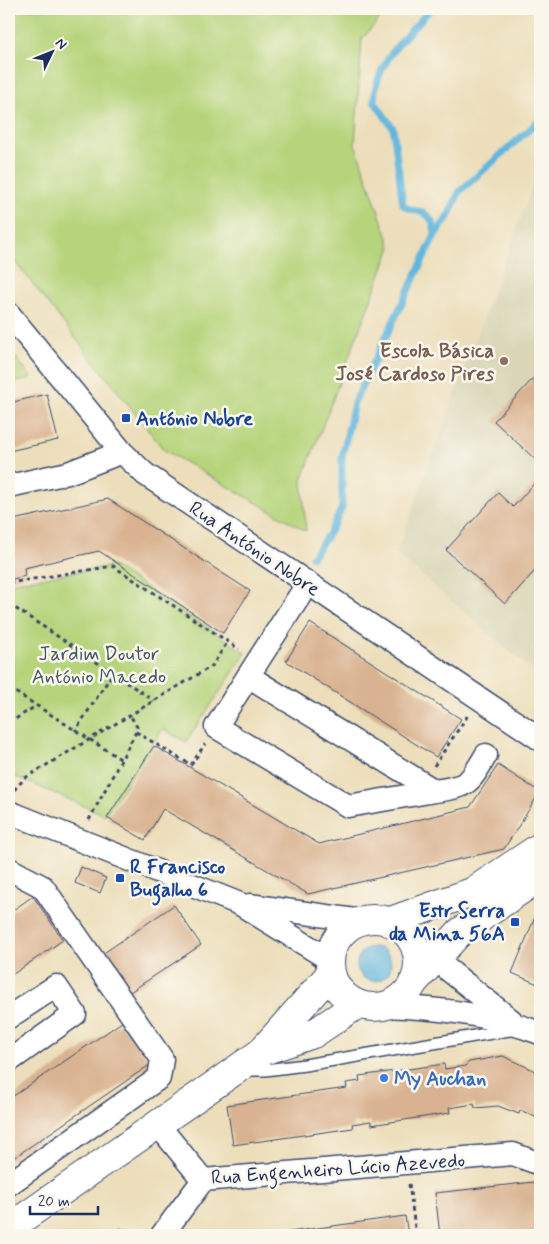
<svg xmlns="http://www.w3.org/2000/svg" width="549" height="1244" font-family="Mynerve,sans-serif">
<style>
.built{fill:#d9d5b6}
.green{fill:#b6d47b;stroke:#68826c}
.water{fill:#60b6dd;stroke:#3e729e}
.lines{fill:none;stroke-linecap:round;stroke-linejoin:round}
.stream{stroke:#60b6dd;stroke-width:7}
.building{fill:#d9b391}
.service-casing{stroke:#3a496c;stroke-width:14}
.minor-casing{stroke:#3a496c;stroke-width:25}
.tertiary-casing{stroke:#3a496c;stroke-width:30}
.path{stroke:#3a496c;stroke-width:3;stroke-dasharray:4 4;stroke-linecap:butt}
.service{stroke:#fff;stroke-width:11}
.minor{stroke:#fff;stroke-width:22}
.tertiary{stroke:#fff;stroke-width:28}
.education-dot{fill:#8d6e63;stroke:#fbf7ec;stroke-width:2}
.transit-dot{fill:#1a4fb4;stroke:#fbf7ec;stroke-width:2}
.shop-dot{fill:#3f7fe0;stroke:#fbf7ec;stroke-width:2}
.labels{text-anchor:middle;stroke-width:5;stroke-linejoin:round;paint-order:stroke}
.education-label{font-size:20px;font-weight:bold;fill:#785e54;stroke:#fbf7ec;text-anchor:end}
.transit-label{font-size:20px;font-weight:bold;fill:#164399;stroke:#fbf7ec;text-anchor:start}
.street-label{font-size:20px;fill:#1b2f5e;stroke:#fbf7ec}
.park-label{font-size:20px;fill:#425865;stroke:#fbf7ec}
.shop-label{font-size:20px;font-weight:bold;fill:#366cbe;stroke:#fbf7ec;text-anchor:start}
</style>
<rect width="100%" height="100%" fill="#fbf7ec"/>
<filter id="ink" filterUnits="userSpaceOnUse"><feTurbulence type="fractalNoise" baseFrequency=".02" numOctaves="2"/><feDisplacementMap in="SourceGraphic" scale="10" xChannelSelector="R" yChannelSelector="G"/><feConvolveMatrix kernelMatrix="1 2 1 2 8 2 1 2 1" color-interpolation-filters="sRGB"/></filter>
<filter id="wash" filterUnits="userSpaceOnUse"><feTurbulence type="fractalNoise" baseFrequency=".0096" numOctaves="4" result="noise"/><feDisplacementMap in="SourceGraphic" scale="20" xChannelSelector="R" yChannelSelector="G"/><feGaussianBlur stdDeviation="1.12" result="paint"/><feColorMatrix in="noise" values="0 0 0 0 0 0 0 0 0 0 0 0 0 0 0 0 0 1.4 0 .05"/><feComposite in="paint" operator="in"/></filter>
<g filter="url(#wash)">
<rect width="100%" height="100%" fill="#ecdeba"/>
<path class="built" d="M540,166V677L396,554Z"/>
<path class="green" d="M9,9H388L362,39L355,144L391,247L302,480L306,531L164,450L9,254Z
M9,349L32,378L9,384Z
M113,566L246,653L186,742L163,729L105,815L9,774V583Z"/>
<path class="water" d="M357 964a17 17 0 1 1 34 0a17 17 0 1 1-34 0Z"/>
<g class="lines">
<path class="stream" d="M435,235L448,217L459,192L540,120
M312,557L330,532L342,508V457L354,403L435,235C433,205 414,215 403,205L393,128L374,101C375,62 407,35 431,9"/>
</g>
<g id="blocks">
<path class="building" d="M540,371V464L494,421Z
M47,394L58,440L9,451V403Z
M540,477V522L538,525L540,527V565L505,604L446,550L498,493L513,507Z
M108,499L250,591L223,633L99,551L24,568L25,576L9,580V532L15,530L13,520Z
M310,623L461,719L436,757L286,661Z
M154,746L319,844L470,807L498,765L540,792L504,849L308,894L163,809L145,840L107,818Z
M81,867L106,878L100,893L75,883Z
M33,896L63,940L9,977V913Z
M174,905L201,945L121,998L95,959Z
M540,905V985L512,973Z
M122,1022L151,1064L9,1161V1099Z
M503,1056L540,1073V1119L520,1110L519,1114L498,1106L475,1108L474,1104L449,1108L450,1113L371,1125V1121L352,1124L353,1128L233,1145L227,1105L347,1088L346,1083L360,1081L359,1076L444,1064L445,1069L465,1066L469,1062Z
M534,1182L540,1184V1235H530L523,1232L499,1235H440L435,1193Z
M405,1216L408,1235H275L282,1233Z
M120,1228L130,1235H115Z"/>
</g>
</g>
<g filter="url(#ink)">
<use href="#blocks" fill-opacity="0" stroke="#3a496c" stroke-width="1"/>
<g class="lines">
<defs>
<path id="service" d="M246,1070H265L305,1065L516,1029"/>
<path id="minor" d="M9,314L122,452L145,474L540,739
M9,486L68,473L122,452
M248,676L435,791L348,806L216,727C246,679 277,631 308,583
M435,791C469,786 469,784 486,755
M9,812L240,904L330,960
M9,871L11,870L43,887L162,1059L159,1078L9,1184
M249,905L362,921
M412,941L511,1020
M384,1006C437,1008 490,1014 540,1033
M9,1017L56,986L75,1014L9,1061
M158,1125L203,1180
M203,1180L513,1154L540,1164
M162,1235L203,1180"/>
<path id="tertiary" d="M330 963a44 44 0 1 1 88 0a44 44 0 1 1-88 0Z
M388,922L472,892L540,847
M413,983L460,932L540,877
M263,1051L313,1034L358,1004
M9,1228L260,1053L331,973"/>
</defs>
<use href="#service" class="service-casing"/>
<use href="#minor" class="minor-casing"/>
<use href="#tertiary" class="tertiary-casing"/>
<path class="path" d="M9,583L113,566L239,649
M9,604L113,673L75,731
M113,673L154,701
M9,688L122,760
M9,723L36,706
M136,732L191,765L205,744
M434,766L468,715
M14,790L25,778L212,666L228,641
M89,820L136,732L137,727L130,715
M409,1184L416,1235"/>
<use href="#service" class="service"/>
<use href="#minor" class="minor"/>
<use href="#tertiary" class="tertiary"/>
</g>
</g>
<circle class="education-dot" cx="504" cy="361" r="5"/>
<g class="transit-dot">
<rect x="121" y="413" width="10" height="10" rx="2.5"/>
<rect x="115" y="873" width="10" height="10" rx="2.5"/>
<rect x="510" y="917" width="10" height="10" rx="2.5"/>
</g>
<circle class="shop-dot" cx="384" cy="1078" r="5"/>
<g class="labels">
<g class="education-label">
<text x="494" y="357">Escola Básica<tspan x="494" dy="23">José Cardoso Pires</tspan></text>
</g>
<g class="transit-label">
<text x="136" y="425">António Nobre</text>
<text x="130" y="873">R Francisco<tspan x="130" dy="23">Bugalho 6</tspan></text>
<text x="505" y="917" text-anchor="end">Estr Serra<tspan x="505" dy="23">da Mina 56A</tspan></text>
</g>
<g class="street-label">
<text transform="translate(255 548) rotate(34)" y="7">Rua António Nobre</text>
<text transform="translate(338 1168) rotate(-4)" y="7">Rua Engenheiro Lúcio Azevedo</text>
</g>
<g class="park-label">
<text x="99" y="660">Jardim Doutor<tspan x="99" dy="23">António Macedo</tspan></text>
</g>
<g class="shop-label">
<text x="394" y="1085">My Auchan</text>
</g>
</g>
<rect width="549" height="1244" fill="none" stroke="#fbf7ec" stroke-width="30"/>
<g transform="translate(52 52) rotate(47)" stroke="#fbf7ec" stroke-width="4" paint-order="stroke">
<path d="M0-4L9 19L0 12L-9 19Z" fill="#1b2f5e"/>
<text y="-8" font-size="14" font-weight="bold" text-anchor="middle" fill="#1b2f5e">N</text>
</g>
<path d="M30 1206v8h68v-8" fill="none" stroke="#1b2f5e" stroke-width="2.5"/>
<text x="38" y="1206" font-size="15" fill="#1b2f5e" stroke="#fbf7ec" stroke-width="4" paint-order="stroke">20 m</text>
</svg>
